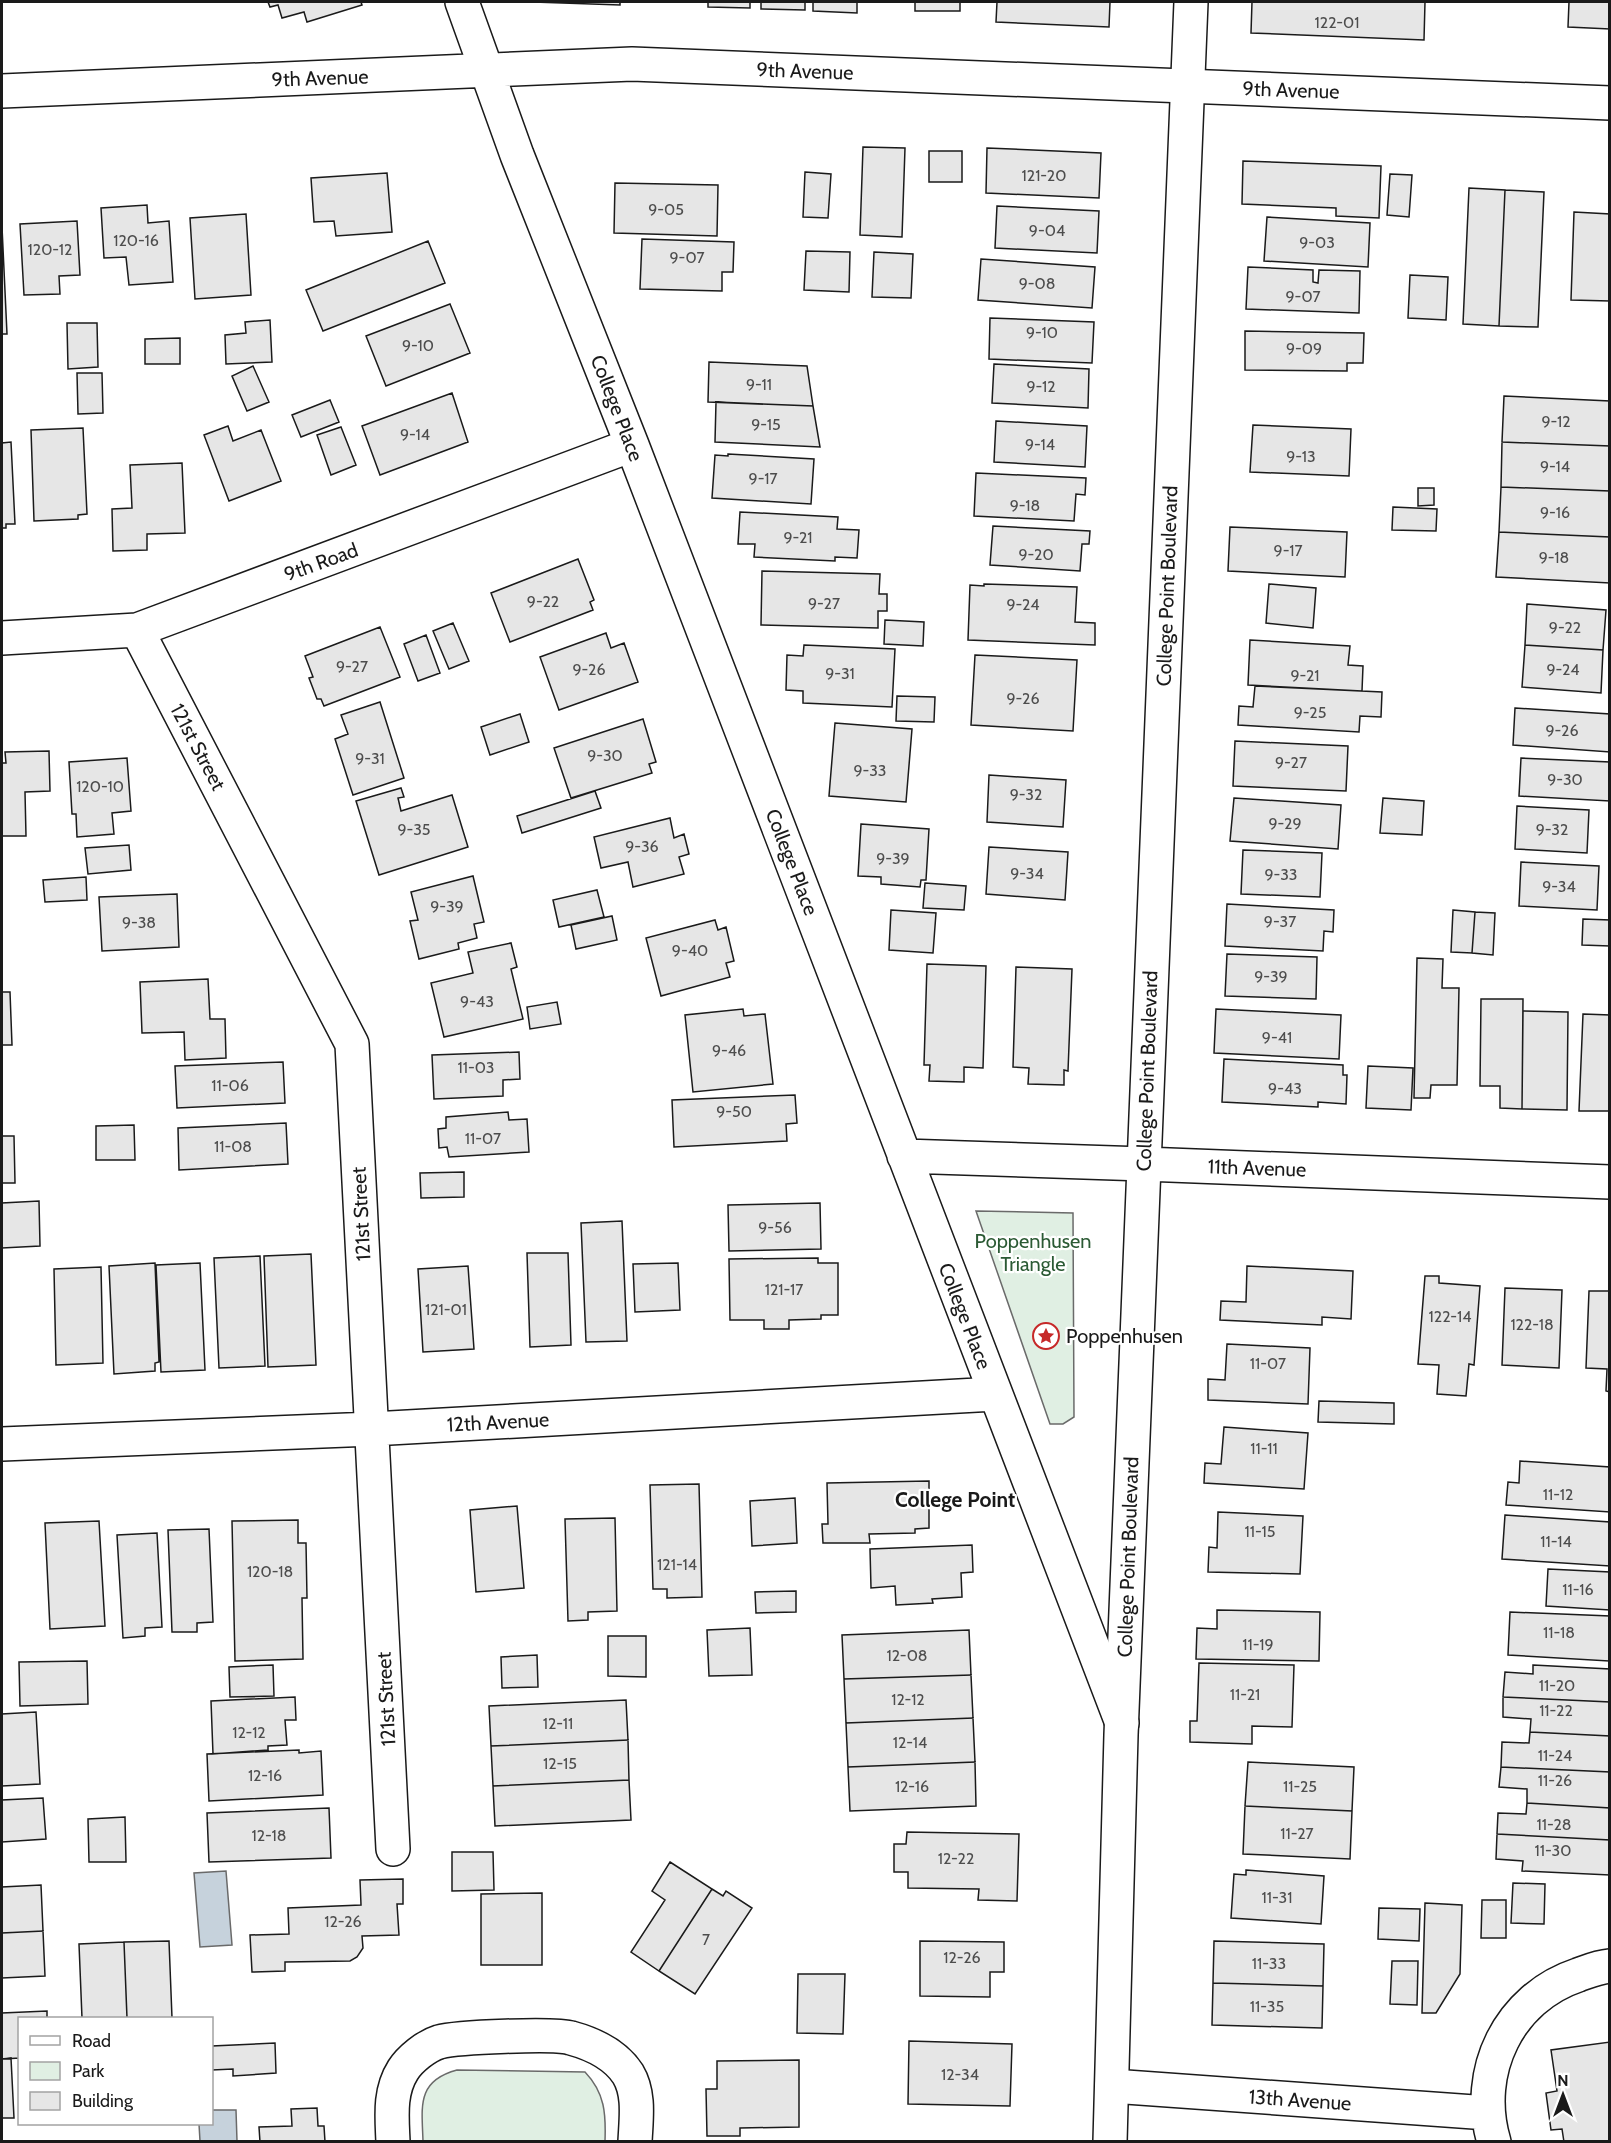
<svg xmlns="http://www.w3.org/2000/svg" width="1611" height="2143" font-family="Cabin,sans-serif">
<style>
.green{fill:#e0efe3;stroke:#6a6a6a;stroke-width:1.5}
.water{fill:#c6d2dc;stroke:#6a6a6a;stroke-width:1.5}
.building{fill:#e6e6e6;stroke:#1a1a1a;stroke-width:1.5}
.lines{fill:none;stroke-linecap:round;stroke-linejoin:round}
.minor-casing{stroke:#1a1a1a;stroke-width:36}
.tertiary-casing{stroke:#1a1a1a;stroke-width:36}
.minor{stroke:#fff;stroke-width:33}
.tertiary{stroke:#fff;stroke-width:33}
.labels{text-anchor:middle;stroke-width:4.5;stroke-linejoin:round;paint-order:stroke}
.number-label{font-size:16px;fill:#4d4d4d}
.street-label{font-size:20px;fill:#1a1a1a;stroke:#fff}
.park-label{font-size:20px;fill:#2b5a34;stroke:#fff}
.poi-label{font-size:20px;fill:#1a1a1a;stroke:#fff;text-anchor:start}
.neighbourhood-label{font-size:21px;font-weight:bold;fill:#1a1a1a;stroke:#fff}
</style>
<rect width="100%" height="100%" fill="#fff"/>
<path class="green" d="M976,1211L1073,1213L1074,1417L1063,1424H1050Z
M457,2070L585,2072C605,2093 606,2114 605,2141H423C422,2107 416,2081 457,2070Z"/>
<path class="water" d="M226,1871L232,1945L200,1947L194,1873Z
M212,2110H236L237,2141H200L199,2124H212Z"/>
<path class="building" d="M268,2H361L362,5L307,22L304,12L282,18L278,5L270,7Z
M533,2H620V5Z
M708,2H750V8L708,7Z
M761,2H805V10L761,9Z
M813,2H857V13L813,11Z
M915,2H960V11H915Z
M997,2H1110L1109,27L996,22Z
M1252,2H1425L1424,40L1251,33Z
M1569,2H1610V29L1568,27Z
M863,147L905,148L902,237L860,235Z
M987,148L1101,153L1099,198L986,193Z
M929,151H962V182H929Z
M1243,161L1381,166L1379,218L1336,216V208L1242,204Z
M805,172L831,174L828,218L803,217Z
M387,173L392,232L336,236L334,221L314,222L311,178Z
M1390,174L1412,175L1409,217L1387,215Z
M615,183L718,185L717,236L614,233Z
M1469,188L1505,190L1499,326L1463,324Z
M1505,190L1544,192L1538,327L1499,326Z
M147,205L148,223L169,221L173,282L129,285L126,257L104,258L101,208Z
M997,206L1099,211L1097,253L995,248Z
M1574,212L1610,214V301L1571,300Z
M246,214L251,295L195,299L190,218Z
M1267,217L1370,223L1368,267L1264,261Z
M77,221L80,275L59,276L60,294L24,295L20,224Z
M2,227L7,334H2Z
M642,239L734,242L733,272H722V291L640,289Z
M428,241L445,283L323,331L306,290Z
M806,251L850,252L849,292L804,290Z
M874,252L913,254L911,298L872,297Z
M981,259L1095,267L1092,308L978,300Z
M1248,267L1313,270V282L1318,283L1319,270L1360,271L1359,313L1246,309Z
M1410,275L1448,277L1446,320L1408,318Z
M450,304L470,353L386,386L366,336Z
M990,318L1094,322L1092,363L989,359Z
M270,320L272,362L226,364L225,335L246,333L245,322Z
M67,323H97L98,367L68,369Z
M1245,331L1364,333L1363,363H1347V371L1245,370Z
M180,338V364H145V339Z
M709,362L807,366L813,406L708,402Z
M994,364L1089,369L1088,408L992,403Z
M253,366L269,402L247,411L232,376Z
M77,373H102L103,413L78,414Z
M452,393L468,442L380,475L362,426Z
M1504,396L1610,401V446L1502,442Z
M330,400L339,422L301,437L292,415Z
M716,402L813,406L820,447L715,442Z
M996,421L1087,426L1085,467L994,462Z
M1253,425L1351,429L1349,476L1250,472Z
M228,426L233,441L261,430L281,481L229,501L204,435Z
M341,427L356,465L331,475L317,435Z
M83,428L87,514L78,515V519L34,521L31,430Z
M11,442L15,524H6V528H2V443Z
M1502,442L1610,446V491L1501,487Z
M728,454L814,459L811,504L712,498L715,455L728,456Z
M182,463L185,533L147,534V550L113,551L112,509L132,508L130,465Z
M976,473L1086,478L1085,495L1076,494L1074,521L974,516Z
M1501,487L1610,491V537L1499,532Z
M1418,488H1434V505L1418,506Z
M1393,507L1437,509L1436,531L1392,530Z
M740,512L838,517L837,529L859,530L857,558L835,557V561L754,557L755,544H738Z
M993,526L1090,531L1089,544H1082L1080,571L990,565Z
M1230,527L1347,532L1345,577L1228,571Z
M1499,532L1610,537V583L1496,577Z
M578,559L594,600L590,602L593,610L510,642L491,593Z
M762,571L880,574L879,594H887V611H878V628L761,625Z
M984,584L1077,587L1075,622L1095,623V645L968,640L970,585L984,586Z
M1269,584L1316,588L1313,628L1266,623Z
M1527,604L1606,610L1603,650L1525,645Z
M885,620L924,622L923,646L884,644Z
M453,623L469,661L449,669L433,631Z
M380,627L400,677L324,706L321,699H317L309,678L313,677L305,656Z
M606,633L611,648L624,643L638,682L559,710L540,657Z
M426,635L440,673L418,681L404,644Z
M1250,640L1350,646L1348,665L1363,666L1362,691L1248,685Z
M804,645L895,649L892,707L803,703V691L786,690L787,655L803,656Z
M1525,645L1603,650L1601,693L1522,687Z
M975,655L1077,660L1073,731L971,725Z
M1255,686L1382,692L1381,717L1360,716L1359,732L1238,725L1239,706L1253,707Z
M897,696L935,697L934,722L896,721Z
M380,702L404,778L353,795L335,739L348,734L341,715Z
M1515,708L1610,714V752L1513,745Z
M520,714L529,742L490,755L481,727Z
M643,719L656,762L649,764L652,773L571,798L554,748Z
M835,723L912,729L906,802L829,796Z
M1235,741L1348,746L1346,791L1233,786Z
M49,751L50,791L25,792L26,836H2V763H6L5,752Z
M127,758L131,811L112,813L114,834L77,837L76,814H72L69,762Z
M1521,758L1610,762V801L1519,796Z
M989,775L1066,780L1063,827L987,822Z
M401,788L404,797L398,798L401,811L452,795L468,847L379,875L356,801Z
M595,791L601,808L522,833L517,816Z
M1234,798L1341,805L1338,849L1230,841Z
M1383,798L1424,801L1422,835L1380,833Z
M1517,806L1589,810L1587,853L1515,849Z
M670,818L674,838L684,834L689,854L679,857L684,874L633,887L628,862L601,868L594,837Z
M861,824L929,829L926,880H921L920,887L881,884V877L858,876Z
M129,845L131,870L88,874L85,848Z
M989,847L1068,852L1065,900L986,894Z
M1243,850L1322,853L1320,897L1241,894Z
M1521,862L1599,866L1597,910L1519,906Z
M473,876L484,922L474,924L477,938L458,943L459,949L419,959L410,921L418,920L411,892Z
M86,877L87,900L45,902L43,880Z
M925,883L966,886L964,910L923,908Z
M597,890L604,917L559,927L553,900Z
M177,894L179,947L102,951L99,897Z
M1227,904L1334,910L1333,932L1324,931L1323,951L1225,946Z
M891,910L936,913L933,953L889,950Z
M1453,910L1475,912L1472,953L1451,952Z
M1475,912L1495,913L1493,955L1472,953Z
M612,916L617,940L576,949L571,925Z
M1583,919L1610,920V946L1582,945Z
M715,920L718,930L726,927L734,961L726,963L730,977L661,996L646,938Z
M511,943L517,967L511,969L523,1019L444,1037L431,983L473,973L468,952Z
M1227,954L1317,957L1316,999L1225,996Z
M1417,958L1443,959L1442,988H1459L1457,1085H1431L1430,1098H1414Z
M927,964L986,966L983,1068L964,1067V1082L929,1081L930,1065H924Z
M1016,967L1072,969L1068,1071L1064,1070V1085L1028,1084L1029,1068L1013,1067Z
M208,979L210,1019H225L226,1058L185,1060L184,1032L142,1033L140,982Z
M2,992H10L12,1045H2Z
M1481,999H1523L1522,1109L1500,1108V1086H1480Z
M557,1002L561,1024L530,1029L527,1007Z
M743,1009L744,1016L765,1014L773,1084L693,1092L685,1015Z
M1216,1009L1341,1015L1339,1059L1214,1053Z
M1523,1011L1568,1012L1567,1110L1522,1109Z
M1583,1014L1610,1015V1111H1579Z
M519,1052L520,1079L503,1080V1096L434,1099L432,1055Z
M1224,1059L1343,1065V1075H1347L1346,1104L1318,1102V1107L1222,1102Z
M283,1062L285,1103L177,1108L175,1066Z
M1368,1066L1413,1068L1411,1110L1366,1108Z
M795,1095L797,1123L786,1124L787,1141L674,1147L672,1100Z
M508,1112L509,1120L527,1119L529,1152L449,1157L447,1147L439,1148L438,1129L446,1128V1117Z
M286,1123L288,1164L179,1170L178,1128Z
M134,1125L135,1160H96V1126Z
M2,1136H14L15,1183H2Z
M464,1172V1197L421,1198L420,1173Z
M39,1201L40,1246L2,1248V1203Z
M820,1203L821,1249L729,1251L728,1205Z
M622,1221L627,1341L586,1342L581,1223Z
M527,1253H568L571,1345L530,1347Z
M311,1254L316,1365L268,1367L264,1256Z
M260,1256L265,1366L219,1368L214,1258Z
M818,1258V1263H838V1315H821V1319L789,1320V1329H764V1320H730L729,1259Z
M155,1263L159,1362L155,1363V1371L114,1374L109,1266Z
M200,1263L205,1370L161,1372L156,1265Z
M678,1263L680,1310L635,1312L633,1264Z
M468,1266L474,1349L423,1352L418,1269Z
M1247,1266L1353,1271L1351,1319L1322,1317V1325L1220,1320L1221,1301L1246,1302Z
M101,1267L103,1363L56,1365L54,1269Z
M1425,1276H1439V1283L1480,1286L1474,1365L1469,1364L1466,1396L1437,1394L1439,1365L1418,1364Z
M1505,1288L1562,1290L1559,1368L1502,1365Z
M1589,1291H1610V1392L1606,1391L1607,1369L1586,1368Z
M1227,1344L1310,1348L1308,1404L1208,1400V1379L1225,1380Z
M1319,1401L1394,1403V1424L1318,1422Z
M1224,1427L1308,1433L1304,1489L1204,1483L1205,1463L1221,1464Z
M1520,1461L1610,1467V1512L1506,1505L1508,1482L1519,1483Z
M929,1481V1528L915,1529V1533L869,1534L870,1543H823L822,1524H828L827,1483Z
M699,1484L702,1597L667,1598V1589H653L650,1485Z
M795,1498L797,1543L752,1546L750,1501Z
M517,1506L524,1588L476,1592L470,1510Z
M1218,1512L1303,1516L1300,1574L1208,1572L1209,1547L1217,1548Z
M1505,1515L1610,1522V1566L1502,1559Z
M615,1518L617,1611L588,1612V1620L568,1621L565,1519Z
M298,1520V1543H306L307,1598H302L303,1659L235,1661L232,1521Z
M99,1521L105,1626L50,1629L45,1523Z
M209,1529L213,1622L197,1623V1632H172L168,1530Z
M157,1533L162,1627L145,1628V1636L123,1638L117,1535Z
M972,1545L973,1572L961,1573L962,1597L932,1599L933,1603L896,1605L895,1586L871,1588L870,1549Z
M1548,1569L1610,1572V1610L1546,1606Z
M796,1591V1612L756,1613L755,1592Z
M1217,1610L1320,1612L1319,1661L1196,1659L1197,1628L1217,1629Z
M1510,1612L1610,1616L1609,1661L1508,1655Z
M750,1628L752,1675L709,1676L707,1630Z
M969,1630L971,1675L844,1679L842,1635Z
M608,1636H646V1677L608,1676Z
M537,1655L538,1687L502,1688L501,1657Z
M87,1661L88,1704L20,1706L19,1662Z
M1199,1663L1294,1665L1292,1727L1252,1726V1744L1190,1742V1721H1197Z
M273,1665L274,1696L230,1697L229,1667Z
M1533,1665L1610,1669V1702L1503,1697L1505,1672L1533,1674Z
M971,1675L973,1718L846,1723L844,1679Z
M295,1697L296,1720H285L287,1745L268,1746V1750L213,1754L211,1701Z
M1503,1697L1610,1702V1736L1530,1732L1531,1719L1503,1717Z
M626,1700L628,1740L491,1746L489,1706Z
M36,1712L40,1784L2,1786V1714Z
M973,1718L975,1762L848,1767L846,1723Z
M1530,1732L1610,1736V1772L1501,1767L1502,1742L1529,1743Z
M628,1740L629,1780L493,1786L491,1746Z
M299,1750V1753L321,1751L323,1795L209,1801L207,1754Z
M975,1762L976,1806L850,1811L848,1767Z
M1248,1762L1354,1767L1352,1811L1245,1806Z
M1501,1767L1610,1772V1808L1527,1803V1789L1499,1787Z
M629,1780L631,1820L495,1826L493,1786Z
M43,1798L46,1839L2,1842V1800Z
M1527,1803L1610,1808V1840L1497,1834L1498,1813L1526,1814Z
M1245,1806L1352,1811L1350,1859L1243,1854Z
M329,1808L331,1858L209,1862L207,1813Z
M125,1817L126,1862H89L88,1819Z
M907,1832L1019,1834L1017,1901L978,1900L979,1889L908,1888V1872H894V1844H906Z
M1497,1834L1610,1840V1875L1522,1871L1523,1861L1496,1859Z
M452,1852H493L494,1890L452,1891Z
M670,1862L712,1889L659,1971L631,1952L665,1900L652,1891Z
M1246,1870L1324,1876L1321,1924L1231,1918L1234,1874L1246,1875Z
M403,1879V1904H397L399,1935L362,1936L363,1948L357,1957L350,1961L285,1962V1971L252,1972L250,1935L289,1934L288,1908L361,1905L360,1880Z
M1513,1883L1545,1884L1544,1924L1511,1923Z
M41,1885L43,1931L2,1933V1887Z
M712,1889L723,1896L726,1891L752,1908L695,1994L659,1971Z
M542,1893V1965H481V1894Z
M1482,1900H1506V1938H1481Z
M1425,1903L1462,1905L1460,1974L1436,2013H1422Z
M1379,1908L1420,1909L1419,1941L1378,1939Z
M43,1931L45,1976L2,1978V1933Z
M169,1941L172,2018H127L124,1942Z
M920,1941L1004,1942V1972H990V1997L920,1996Z
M1214,1941L1324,1944L1323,1986L1213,1983Z
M124,1942L127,2018H82L79,1944Z
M1392,1961H1418L1417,2005L1390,2004Z
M798,1974H845L843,2034L797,2033Z
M1213,1983L1323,1986L1322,2028L1212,2025Z
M47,2011V2018H20V2058L2,2059V2013Z
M909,2041L1012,2044L1010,2106L908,2104Z
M1610,2042V2142H1564L1562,2129L1551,2130L1546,2093L1557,2091L1551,2050Z
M275,2043L276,2073L233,2076V2069L212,2070V2046Z
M11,2058L14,2118H2V2059Z
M799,2060V2127L740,2128V2136H707L706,2089H717V2061Z
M317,2108L318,2126H324L325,2142H260L259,2127L292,2126L291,2109Z"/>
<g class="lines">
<defs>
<path id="minor" d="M462,2L517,155L632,445L1122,1723
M2,91L632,64L1610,103
M137,630L352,1044L393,1849
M2,638L137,630L632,445
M904,1156L1144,1164
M2,1444L372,1429L995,1394
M1112,2086L1488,2113
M393,2142C392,2117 389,2092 403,2070C410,2059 426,2046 439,2042C457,2037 555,2033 571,2038C593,2044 615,2054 628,2074C640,2094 636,2119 635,2142
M1494,2142C1473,2071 1509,1998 1578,1975C1589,1971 1598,1967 1610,1966"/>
<path id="tertiary" d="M1144,1164L1610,1182
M1110,2142L1121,1735L1191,2"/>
</defs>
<use href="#minor" class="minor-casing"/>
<use href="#tertiary" class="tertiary-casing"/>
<use href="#minor" class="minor"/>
<use href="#tertiary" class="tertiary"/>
</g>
<defs>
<symbol id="sight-ring" viewBox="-11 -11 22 22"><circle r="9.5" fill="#fff" stroke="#c62828" stroke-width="1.5"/><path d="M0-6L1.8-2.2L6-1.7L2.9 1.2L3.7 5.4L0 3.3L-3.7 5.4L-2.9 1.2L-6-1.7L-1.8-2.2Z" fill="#c62828"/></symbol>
</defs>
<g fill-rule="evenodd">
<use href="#sight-ring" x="1031" y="1321" width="30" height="30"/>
</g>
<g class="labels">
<g class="number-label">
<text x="1337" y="28">122-01</text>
<text x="1044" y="181">121-20</text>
<text x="666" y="215">9-05</text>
<text x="1047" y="236">9-04</text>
<text x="136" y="246">120-16</text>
<text x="1317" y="248">9-03</text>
<text x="50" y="255">120-12</text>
<text x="687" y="263">9-07</text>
<text x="1037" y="289">9-08</text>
<text x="1303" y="302">9-07</text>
<text x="1042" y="338">9-10</text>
<text x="418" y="351">9-10</text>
<text x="1304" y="354">9-09</text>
<text x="759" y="390">9-11</text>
<text x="1041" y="392">9-12</text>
<text x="1556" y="427">9-12</text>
<text x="766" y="430">9-15</text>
<text x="415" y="440">9-14</text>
<text x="1040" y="450">9-14</text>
<text x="1301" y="462">9-13</text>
<text x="1555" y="472">9-14</text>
<text x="763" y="484">9-17</text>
<text x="1025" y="511">9-18</text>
<text x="1555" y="518">9-16</text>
<text x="798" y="543">9-21</text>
<text x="1288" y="556">9-17</text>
<text x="1036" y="560">9-20</text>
<text x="1554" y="563">9-18</text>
<text x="543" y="607">9-22</text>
<text x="824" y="609">9-27</text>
<text x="1023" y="610">9-24</text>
<text x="1565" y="633">9-22</text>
<text x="352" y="672">9-27</text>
<text x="589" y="675">9-26</text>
<text x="1563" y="675">9-24</text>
<text x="840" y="679">9-31</text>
<text x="1305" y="681">9-21</text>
<text x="1023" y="704">9-26</text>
<text x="1310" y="718">9-25</text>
<text x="1562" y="736">9-26</text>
<text x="605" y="761">9-30</text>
<text x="370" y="764">9-31</text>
<text x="1291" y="768">9-27</text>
<text x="870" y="776">9-33</text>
<text x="1565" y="785">9-30</text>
<text x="100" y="792">120-10</text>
<text x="1026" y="800">9-32</text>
<text x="1285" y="829">9-29</text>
<text x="414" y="835">9-35</text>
<text x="1552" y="835">9-32</text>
<text x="642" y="852">9-36</text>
<text x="893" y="864">9-39</text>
<text x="1027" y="879">9-34</text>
<text x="1281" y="880">9-33</text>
<text x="1559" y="892">9-34</text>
<text x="447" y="912">9-39</text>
<text x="1280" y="927">9-37</text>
<text x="139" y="928">9-38</text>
<text x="690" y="956">9-40</text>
<text x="1271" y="982">9-39</text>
<text x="477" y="1007">9-43</text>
<text x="1277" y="1043">9-41</text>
<text x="729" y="1056">9-46</text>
<text x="476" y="1073">11-03</text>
<text x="230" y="1091">11-06</text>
<text x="1285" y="1094">9-43</text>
<text x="734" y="1117">9-50</text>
<text x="483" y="1144">11-07</text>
<text x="233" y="1152">11-08</text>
<text x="775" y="1233">9-56</text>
<text x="784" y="1295">121-17</text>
<text x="446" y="1315">121-01</text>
<text x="1450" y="1322">122-14</text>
<text x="1532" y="1330">122-18</text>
<text x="1268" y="1369">11-07</text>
<text x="1264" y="1454">11-11</text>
<text x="1558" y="1500">11-12</text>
<text x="1260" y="1537">11-15</text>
<text x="1556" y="1547">11-14</text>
<text x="677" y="1570">121-14</text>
<text x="270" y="1577">120-18</text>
<text x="1578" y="1595">11-16</text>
<text x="1559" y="1638">11-18</text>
<text x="1258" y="1650">11-19</text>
<text x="907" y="1661">12-08</text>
<text x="1557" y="1691">11-20</text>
<text x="1245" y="1700">11-21</text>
<text x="908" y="1705">12-12</text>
<text x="1556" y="1716">11-22</text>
<text x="558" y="1729">12-11</text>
<text x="249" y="1738">12-12</text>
<text x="910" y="1748">12-14</text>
<text x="1555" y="1761">11-24</text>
<text x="560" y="1769">12-15</text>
<text x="265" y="1781">12-16</text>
<text x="1555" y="1786">11-26</text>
<text x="912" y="1792">12-16</text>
<text x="1300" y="1792">11-25</text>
<text x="1554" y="1830">11-28</text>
<text x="1297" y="1839">11-27</text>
<text x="269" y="1841">12-18</text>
<text x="1553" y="1856">11-30</text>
<text x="956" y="1864">12-22</text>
<text x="1277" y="1903">11-31</text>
<text x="343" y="1927">12-26</text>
<text x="706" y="1945">7</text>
<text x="962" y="1963">12-26</text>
<text x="1269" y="1969">11-33</text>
<text x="1267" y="2012">11-35</text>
<text x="960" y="2080">12-34</text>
</g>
<g class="street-label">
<text transform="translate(805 71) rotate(2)" y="7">9th Avenue</text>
<text transform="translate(320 78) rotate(-2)" y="7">9th Avenue</text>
<text transform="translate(1291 90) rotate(2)" y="7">9th Avenue</text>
<text transform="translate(617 408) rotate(69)" y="7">College Place</text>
<text transform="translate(321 562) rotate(-20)" y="7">9th Road</text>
<text transform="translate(1167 586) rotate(-88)" y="7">College Point Boulevard</text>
<text transform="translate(198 747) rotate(62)" y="7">121st Street</text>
<text transform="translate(792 862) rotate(69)" y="7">College Place</text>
<text transform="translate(1147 1071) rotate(-88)" y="7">College Point Boulevard</text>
<text transform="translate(1257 1168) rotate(2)" y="7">11th Avenue</text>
<text transform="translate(361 1214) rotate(-93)" y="7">121st Street</text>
<text transform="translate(965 1316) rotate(69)" y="7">College Place</text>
<text transform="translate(498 1422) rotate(-3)" y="7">12th Avenue</text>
<text transform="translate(1128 1557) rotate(-88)" y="7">College Point Boulevard</text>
<text transform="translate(386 1699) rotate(-93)" y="7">121st Street</text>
<text transform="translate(1300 2100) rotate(4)" y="7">13th Avenue</text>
</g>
<g class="park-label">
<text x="1033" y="1248">Poppenhusen<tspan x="1033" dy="23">Triangle</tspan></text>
</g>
<g class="poi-label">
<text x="1066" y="1343">Poppenhusen</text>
</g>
<g class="neighbourhood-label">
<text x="955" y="1507">College Point</text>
</g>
</g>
<rect width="1611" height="2143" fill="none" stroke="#1a1a1a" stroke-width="6"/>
<rect x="18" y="2017" width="195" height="108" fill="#ffffff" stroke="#a3a3a3" stroke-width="1.5"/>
<rect x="30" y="2036" width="30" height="9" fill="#ffffff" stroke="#a3a3a3" stroke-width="1.5"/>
<text x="72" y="2047" font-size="18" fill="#1a1a1a">Road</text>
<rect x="30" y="2062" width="30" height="18" fill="#e0efe3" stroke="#a3a3a3" stroke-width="1.5"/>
<text x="72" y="2077" font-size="18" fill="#1a1a1a">Park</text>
<rect x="30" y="2092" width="30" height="18" fill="#e6e6e6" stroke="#a3a3a3" stroke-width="1.5"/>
<text x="72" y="2107" font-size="18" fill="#1a1a1a">Building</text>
<g transform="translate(1563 2095)" stroke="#ffffff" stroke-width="4.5" paint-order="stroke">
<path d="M0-4.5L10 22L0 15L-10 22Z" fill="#1a1a1a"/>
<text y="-9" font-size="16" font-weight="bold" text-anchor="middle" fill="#1a1a1a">N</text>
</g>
</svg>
